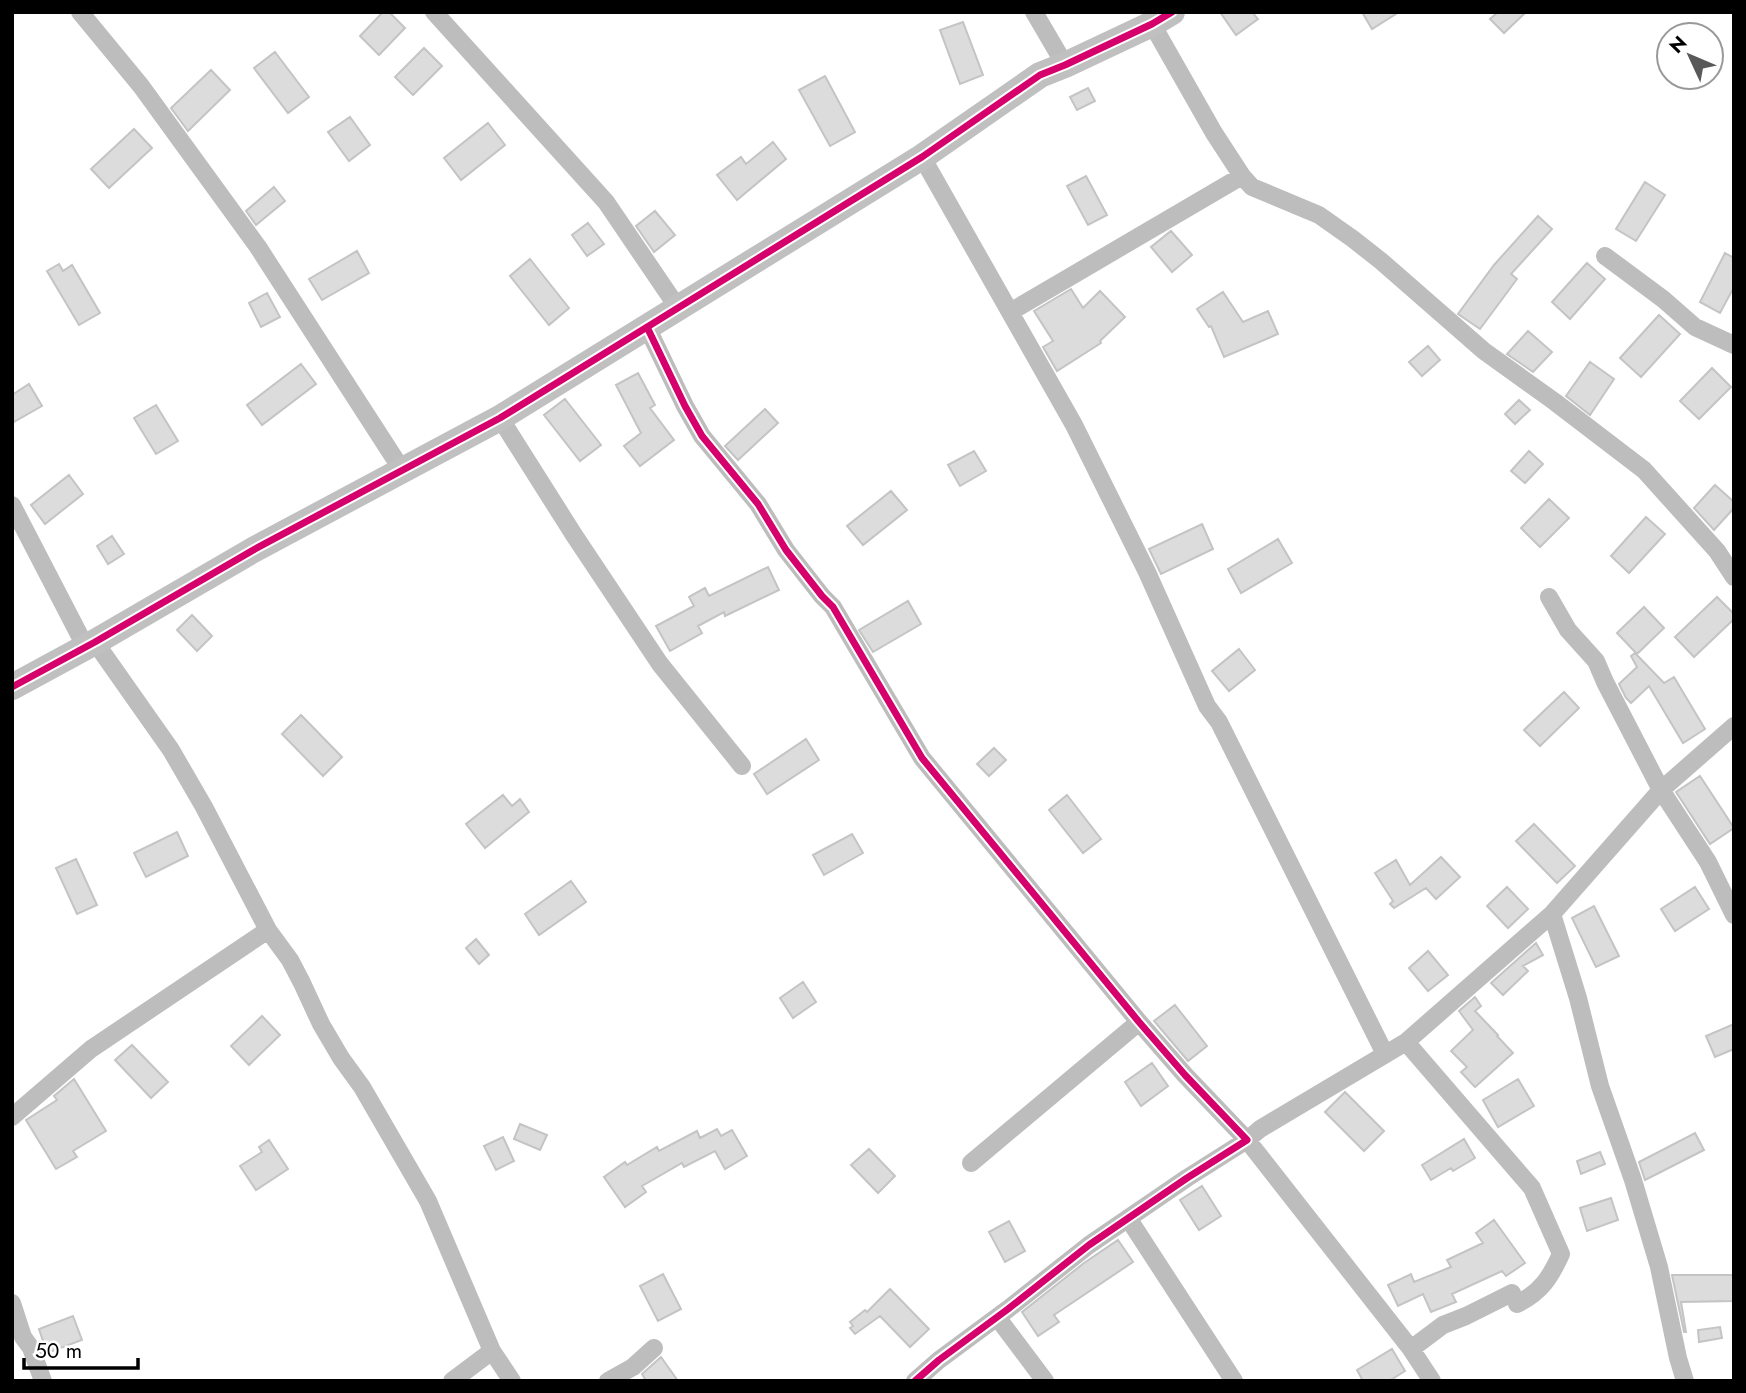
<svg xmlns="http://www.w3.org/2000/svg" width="1746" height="1393" font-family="Jost,sans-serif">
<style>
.building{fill:#dcdcdc;stroke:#c4c4c4;stroke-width:2}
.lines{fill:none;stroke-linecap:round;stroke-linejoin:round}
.street{stroke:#bdbdbd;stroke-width:18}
.secondary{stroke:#c0c0c0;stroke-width:26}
.cycleway-casing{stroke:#fff;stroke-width:11}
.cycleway{stroke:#d6006c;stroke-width:7}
</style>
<rect width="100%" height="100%" fill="#fff"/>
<path class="building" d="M383,12H389L405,28L379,55L360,36Z
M1220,12H1252L1258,19L1236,35Z
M1362,12H1399L1372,29Z
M1498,12H1526L1504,33L1490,19Z
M963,22L983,75L960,84L940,30Z
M424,48L442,66L413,95L395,77Z
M275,52L309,97L288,113L254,68Z
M211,70L230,90L188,131L171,108Z
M825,76L855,132L830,146L799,90Z
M1088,88L1095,101L1077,110L1070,97Z
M350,117L370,145L349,161L328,132Z
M488,123L505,145L461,180L444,158Z
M134,129L152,148L109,188L91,169Z
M773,142L786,159L737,200L717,175L741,157L746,164Z
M1086,176L1107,215L1088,225L1067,186Z
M1645,182L1665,195L1636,241L1616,229Z
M274,187L285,201L256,225L246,211Z
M655,211L675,235L654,252L636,226Z
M1538,216L1552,229L1511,274L1517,279L1480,329L1458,314L1494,265Z
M588,223L604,244L587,256L572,235Z
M1171,231L1192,255L1172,272L1151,247Z
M357,251L369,273L322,300L309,279Z
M1725,253L1734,258V287L1720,313L1700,302Z
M530,259L569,308L549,325L510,276Z
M1587,263L1605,279L1570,319L1552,302Z
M59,264L63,271L72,265L100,313L79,325L47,271Z
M1071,289L1083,308L1100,291L1125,317L1100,341L1101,343L1057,371L1043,347L1053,341L1034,311Z
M1223,292L1243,322L1268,311L1278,334L1224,357L1211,326L1209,327L1197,309Z
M267,293L280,317L261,327L249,303Z
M1659,315L1680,334L1641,377L1620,358Z
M1528,331L1552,352L1533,372L1507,354Z
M1428,346L1440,360L1422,376L1409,362Z
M1590,362L1614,379L1590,415L1566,396Z
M301,364L316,384L262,425L247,405Z
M1712,368L1731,387L1699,419L1680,401Z
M638,373L655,405L650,408L674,440L640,466L624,446L641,433L616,385Z
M29,384L42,406L12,423V395Z
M565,399L601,445L580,461L544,415Z
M1519,400L1530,410L1515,424L1505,414Z
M156,405L178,441L156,454L134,418Z
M765,409L778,423L738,460L725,446Z
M974,451L986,471L960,486L948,465Z
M1529,451L1543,464L1525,483L1511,471Z
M69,475L83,494L45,524L31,505Z
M1715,485L1734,502V508L1714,530L1694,508Z
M891,491L907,510L863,545L847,526Z
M1549,499L1569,518L1540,547L1521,528Z
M1646,517L1665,534L1629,573L1611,556Z
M1202,524L1213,549L1161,574L1149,549Z
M112,536L124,554L108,564L97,546Z
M1278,539L1292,563L1241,593L1228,569Z
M768,567L779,590L725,616L724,612L698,626L702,633L670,651L656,626L694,606L689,597L705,588L709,596Z
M1717,597L1734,614V619L1694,657L1675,637Z
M908,601L921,624L873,652L859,630Z
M1644,607L1664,628L1637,654L1617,633Z
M192,615L212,636L197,651L177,630Z
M1239,649L1255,670L1229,691L1212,671Z
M1635,653L1664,683L1674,677L1705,729L1683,743L1649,686L1631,703L1626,698L1619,684L1637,667L1631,656Z
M1564,692L1579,708L1540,746L1524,730Z
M301,715L342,757L323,776L282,734Z
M806,739L819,760L767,794L754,774Z
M994,748L1006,760L989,776L977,764Z
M1700,776L1734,828L1710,844L1676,792Z
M503,795L512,806L520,799L529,812L485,848L466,824Z
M1067,795L1101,839L1083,853L1049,810Z
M1534,824L1575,866L1557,883L1516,841Z
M177,832L188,856L146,877L134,853Z
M852,834L863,853L824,875L813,855Z
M1441,857L1460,877L1436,899L1426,888L1394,908L1390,904L1393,901L1375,873L1396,860L1410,885Z
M76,859L97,905L77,914L56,868Z
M571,881L586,902L539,935L525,914Z
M1507,887L1528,909L1508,928L1487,906Z
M1695,887L1709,909L1675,931L1661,909Z
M1594,906L1619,956L1596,967L1572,918Z
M476,939L489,955L479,964L466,948Z
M1536,943L1543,955L1523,966L1528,971L1503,995L1491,983Z
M1428,951L1448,975L1428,991L1409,968Z
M803,982L816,1002L793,1018L780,998Z
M1475,997L1481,1006L1475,1011L1498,1035L1497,1036L1513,1053L1475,1087L1461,1072L1467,1067L1451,1051L1473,1030L1459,1011Z
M1175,1005L1207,1046L1188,1061L1154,1021Z
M262,1016L280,1035L249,1065L231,1046Z
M1734,1024V1049L1715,1057L1706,1036Z
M132,1045L168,1082L151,1098L115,1060Z
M1152,1063L1168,1086L1141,1106L1125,1082Z
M74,1079L106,1131L73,1151L77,1157L56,1169L26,1120L57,1100L54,1096Z
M1518,1079L1534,1106L1498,1127L1483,1100Z
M1345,1092L1384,1131L1364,1151L1325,1112Z
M520,1124L547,1135L540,1150L514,1139Z
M717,1129L721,1136L732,1130L747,1156L725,1169L715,1151L684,1167L682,1163L642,1186L646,1192L625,1207L604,1177L625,1162L627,1165L657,1147L659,1151L697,1131L700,1138Z
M1695,1133L1704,1150L1645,1180L1639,1162Z
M503,1137L514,1161L496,1170L484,1146Z
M1464,1139L1475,1158L1453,1171L1451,1168L1431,1180L1422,1165Z
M269,1140L288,1169L256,1190L240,1166L262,1152L259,1147Z
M869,1149L895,1176L878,1193L851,1165Z
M1600,1152L1605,1164L1581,1174L1577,1161Z
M1202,1186L1221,1216L1199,1230L1180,1200Z
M1611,1198L1618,1220L1587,1231L1580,1208Z
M1494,1220L1525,1263L1506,1276L1502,1271L1452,1294L1456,1302L1431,1312L1423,1294L1398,1306L1388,1285L1411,1274L1414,1282L1451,1267L1447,1260L1483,1243L1476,1233Z
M1009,1221L1025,1251L1005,1262L989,1232Z
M1118,1240L1133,1262L1054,1315L1059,1322L1038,1336L1022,1312L1084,1263Z
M663,1274L681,1309L658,1321L640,1286Z
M1672,1275H1734V1301L1681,1302L1686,1332H1684Z
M890,1289L929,1329L910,1347L880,1316L855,1334L850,1328L853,1326L850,1322L865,1310L867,1312Z
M73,1316L82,1340L47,1353L39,1329Z
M1720,1327L1722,1338L1699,1342L1698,1330Z
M1392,1349L1405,1371L1389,1381H1363L1357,1370Z
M661,1357L678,1381H646L642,1374Z"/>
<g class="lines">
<path class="street" d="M80,12L141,86L258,247L402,470
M434,12L606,202L678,308
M1034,12L1065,65
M1152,24L1214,133L1242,176L1252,187L1319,215L1353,239L1381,261L1484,351L1555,402L1644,470L1717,551L1734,577
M922,157L1074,425L1147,572L1207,706L1219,722L1385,1054
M1605,256L1663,299L1695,327L1734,345
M1010,312L1242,176
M647,327L685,406L702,436L758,504L786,550L822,596L833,607L922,758L1139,1022L1185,1075L1247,1140L1187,1178L1089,1245L1008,1309L939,1360L915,1381
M500,418L574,535L660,664L742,766
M12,505L83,642H95L171,750L204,807L268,930L290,960L302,983L321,1024L341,1058L362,1087L428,1201L492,1351L512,1381
M1549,597L1568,630L1596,661L1605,682L1661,790L1708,862L1734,915
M1552,914L1578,998L1600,1086L1633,1180L1659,1267L1678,1358L1685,1381
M1406,1042L1532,1188L1561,1254C1550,1278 1541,1292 1517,1304
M12,1117L91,1049L268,930
M971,1163L1139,1022
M1128,1218L1234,1381
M12,1303L23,1337L31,1348L43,1381
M997,1317L1045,1381
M1411,1349L1443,1325L1466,1316L1512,1293
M452,1381L492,1351
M608,1381L633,1367L654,1348
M1432,1381L1411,1349L1247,1140L1260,1129L1406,1042L1552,914L1661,790L1734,726"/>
<path class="secondary" d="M12,687L95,642L255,549L500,418L922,157L1040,75L1065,65L1152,24L1172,12"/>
<defs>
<path id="cycleway" d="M647,327L685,406L702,436L758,504L786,550L822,596L833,607L922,758L1139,1022L1185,1075L1247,1140L1187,1178L1089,1245L1008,1309L939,1360L915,1381
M12,687L95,642L255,549L500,418L922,157L1040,75L1065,65L1152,24L1172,12"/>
</defs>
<use href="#cycleway" class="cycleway-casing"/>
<use href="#cycleway" class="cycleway"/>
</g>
<rect width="1746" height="1393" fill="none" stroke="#000000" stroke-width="28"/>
<g transform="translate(1690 56) rotate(314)"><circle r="33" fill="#ffffff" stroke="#999999" stroke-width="2"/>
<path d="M0-5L12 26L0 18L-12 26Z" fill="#595959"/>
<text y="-10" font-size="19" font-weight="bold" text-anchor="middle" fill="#000000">N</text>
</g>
<path d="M24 1358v10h114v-10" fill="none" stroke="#000000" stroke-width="3.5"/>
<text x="35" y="1358" font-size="21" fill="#000000" stroke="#ffffff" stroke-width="5" paint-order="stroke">50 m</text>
</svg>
